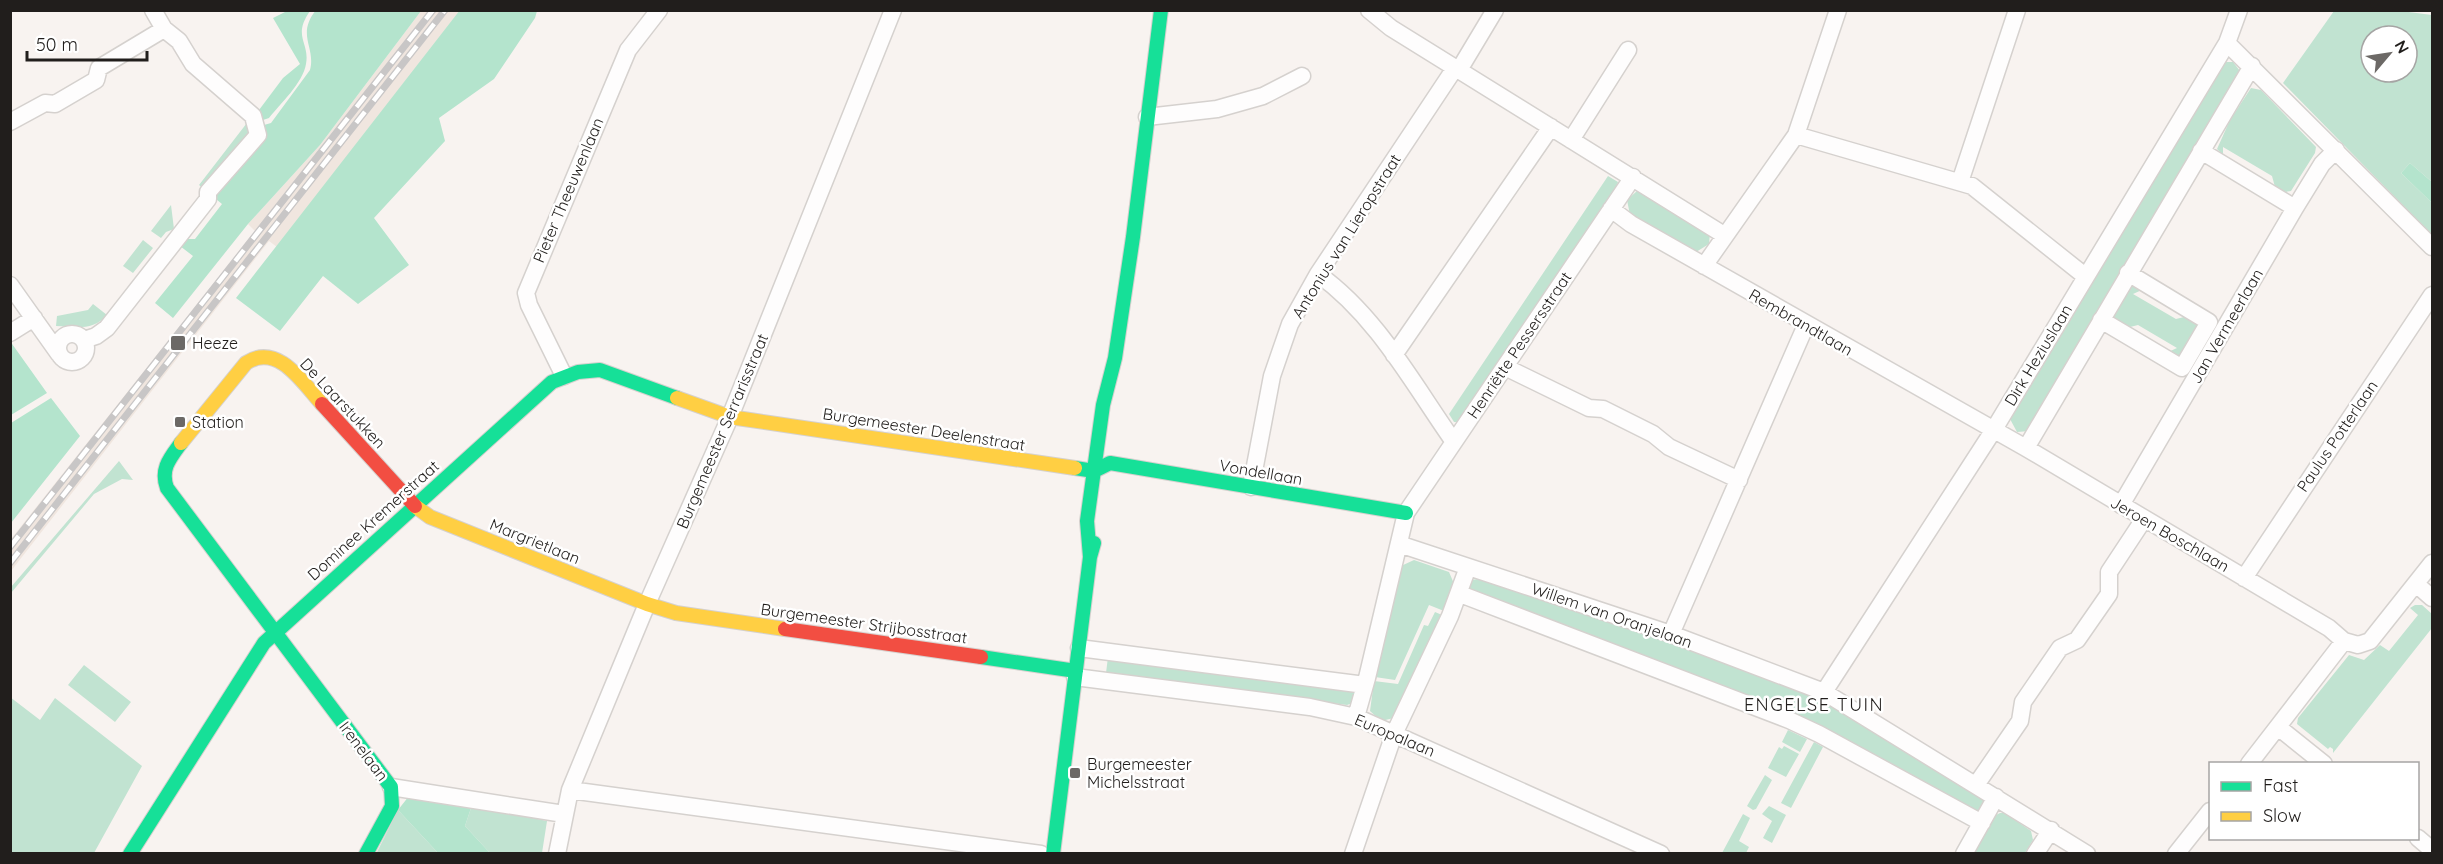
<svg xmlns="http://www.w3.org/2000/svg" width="2443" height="864" font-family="Quicksand,sans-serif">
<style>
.built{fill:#f0e6df}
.green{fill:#c1e3d1;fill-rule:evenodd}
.forest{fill:#b4e4cd}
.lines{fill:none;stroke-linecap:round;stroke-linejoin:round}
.street-casing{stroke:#d5d1ce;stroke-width:19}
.fast-casing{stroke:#d5d1ce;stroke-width:16}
.slow-casing{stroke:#d5d1ce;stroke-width:16}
.jam-casing{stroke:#d5d1ce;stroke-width:16}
.street{stroke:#fefdfd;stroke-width:16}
.fast{stroke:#16e098;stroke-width:14}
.slow{stroke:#ffcf43;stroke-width:14}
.jam{stroke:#f24e42;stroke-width:14}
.rail-casing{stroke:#c8c6c6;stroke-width:7}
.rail{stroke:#fff;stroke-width:4.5;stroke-dasharray:14;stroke-linecap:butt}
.poi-dot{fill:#6c6966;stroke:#fff;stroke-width:2}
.labels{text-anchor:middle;stroke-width:5;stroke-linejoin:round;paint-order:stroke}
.street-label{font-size:16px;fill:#211e1c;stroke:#fff}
.poi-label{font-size:16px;fill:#211e1c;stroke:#fff;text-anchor:start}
.neighbourhood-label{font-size:18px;letter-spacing:1.5px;fill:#211e1c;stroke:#fff}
</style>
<rect width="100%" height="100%" fill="#f8f3f0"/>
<path class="built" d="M421,11H460L277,247L269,241L11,571V539L255,231L248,224L320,145Z"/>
<path class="green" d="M2393,10L2432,15V182L2410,163L2401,173L2432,203V235L2283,83L2334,11ZM2371,36H2407V72H2371Z
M2223,62H2233L2240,71L2030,431L2017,432L2010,419Z
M2251,88L2261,90L2316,147L2315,153L2291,191L2283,192L2275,187L2272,176L2223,147V155L2217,149L2230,120Z
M250,119L251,131L205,190L199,185Z
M1608,176L1618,182L1617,186L1458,422H1454L1449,414Z
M1637,191L1710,233L1709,244L1696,252L1630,215L1627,200Z
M171,205L174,229L166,232L161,238L151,231Z
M143,240L153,248L133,273L123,266Z
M2136,285L2144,289L2133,294L2176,319L2192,315L2199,329L2181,356L2166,353L2177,348L2138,325L2122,329L2113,316L2129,287Z
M93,304L107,315C93,331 77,327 56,326L57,316L88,310Z
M119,461L133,480L122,479L94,494L11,593V587Z
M1414,560L1449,572L1455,586L1444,611L1429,605L1395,680L1375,677L1401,566Z
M1478,579L1671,641L1806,693L1834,707L1986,802L1978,813L1824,730L1468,590L1471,580Z
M2415,605H2422L2432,614V628L2333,753V749L2330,747L2328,749L2297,724L2298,718L2349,655L2364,660L2380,645L2389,651L2418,615L2410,608Z
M1435,612L1442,615L1394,718L1381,721L1370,711L1374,681L1398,684L1424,625L1428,626Z
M1108,657L1353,691L1355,693L1353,703L1347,705L1106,673Z
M84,665L131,702L115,722L68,685Z
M10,697L40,720L55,698L142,766L94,853H11Z
M1788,730L1807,739L1800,752L1782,742Z
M1814,742L1823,747L1791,808L1781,803Z
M1784,746L1799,754L1786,777L1768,768L1779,747L1782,749Z
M1765,775L1772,780L1756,809L1753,810L1747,806Z
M472,805L547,821L542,853H490L465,826Z
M1769,806L1786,815L1772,843L1763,838L1772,821L1762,814Z
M398,810L438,853L376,854Z
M2000,813H2005L2031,831L2033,840L2025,853L1970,854L1994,816Z
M1743,814L1750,818L1739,841L1749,847L1746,853H1722Z"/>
<path class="forest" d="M316,10L421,11L320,145L248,224L173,318L155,303L193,256L180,246L185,239H195L222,204L211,195L238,161L247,160L265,138L264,125L271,123L310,70C316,47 296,35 316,10Z
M460,10L537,11L535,18L494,79L439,118L445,141L374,218L409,265L358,304L323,276L280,331L236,298Z
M287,11H310C292,37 310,42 306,64C303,83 280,104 269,118L263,120L256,114L283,78L300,64L273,18Z
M2410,163L2432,182V203L2401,173Z
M10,341L47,393L11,415H10Z
M51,398L80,436L11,523V423Z
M409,796L472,805L465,826L490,853H438L398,810Z"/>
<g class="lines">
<defs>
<path id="street" d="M1369,10L1391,28L1724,235
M2227,43L2432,247
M1459,70L1495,10
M1147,117L1217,109L1263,96L1302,76
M10,122L45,103L55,104L96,80L99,68L164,29
M1796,135L1972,186L2085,276
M1571,140L1628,50
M2201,151L2295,208
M1960,182L2017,10
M1611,209L1631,224L2026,448L2329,628L2344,641
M1704,266L1796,135L1838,10
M1318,274C1377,316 1413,384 1454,442
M10,285L59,354
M2101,320L2182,368L2209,322L2128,273
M10,333L34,318
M58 348a14 14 0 1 1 28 0a14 14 0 1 1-28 0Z
M84,340L96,336L107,328L208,199V192L258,135L253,116L193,64L179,41L164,29L153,10
M1394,355L1551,127
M1505,367L1589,408L1603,409L1653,434L1669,447L1739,480
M564,376L529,305L526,293L628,50L659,10
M2026,448L2252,66
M1251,487L1272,376L1290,324L1318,274L1455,68
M2121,505L2295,208L2322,164L2336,150
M1399,544L1671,634L1824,692L2087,854
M2244,578L2432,295
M2416,584L2432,598
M1460,594L1789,720L1819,734L1982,823
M1671,634L1806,325
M1079,648L1365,685
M1075,677L1310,707L1356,717L1661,854
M1824,692L1993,431L2227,43L2239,10
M1356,717L1367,678L1406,513L1633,177
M2278,727L2324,764
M2249,764L2344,641L2358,645L2370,641L2432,563
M1976,785L2020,721L2023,702L2060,648L2077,640L2109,594V572L2144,519
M391,787L564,814
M570,790L1041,854
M2418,838L2432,850
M557,854L570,790L647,604L730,417L893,10
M1353,854L1394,734L1450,616L1468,567
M1964,854L1996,797
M2035,854L2051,830
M2176,854L2210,811"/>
<path id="fast" d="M181,443C170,458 160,469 167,488L391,787L392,806L366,854
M1075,468L1094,471L1110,463L1406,513
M1090,557L1087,521L1103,405L1115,358L1133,237L1161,10
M981,657L1076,671
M130,854L264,643L552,382L578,372L600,370L677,398
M1053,854L1090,557L1094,543"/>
<path id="slow" d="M677,398L730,417L1075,468
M181,443L246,363C278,342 303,383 322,404
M415,506L430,517L647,604L676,613L785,629"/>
<path id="jam" d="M322,404L415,506
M785,629L981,657"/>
</defs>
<use href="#street" class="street-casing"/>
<use href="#fast" class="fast-casing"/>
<use href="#slow" class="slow-casing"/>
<use href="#jam" class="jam-casing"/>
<use href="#street" class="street"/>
<use href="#fast" class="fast"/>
<use href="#slow" class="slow"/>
<use href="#jam" class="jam"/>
<defs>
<path id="rail" d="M10,547L433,10
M10,563L445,10"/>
</defs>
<use href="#rail" class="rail-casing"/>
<use href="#rail" class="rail"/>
</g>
<g class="poi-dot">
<rect x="170" y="335" width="16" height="16" rx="3"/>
<rect x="174" y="416" width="12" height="12" rx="3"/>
<rect x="1069" y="767" width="12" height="12" rx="3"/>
</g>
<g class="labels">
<g class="street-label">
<text transform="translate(568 190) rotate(-67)" y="6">Pieter Theeuwenlaan</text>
<text transform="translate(1346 236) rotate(-58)" y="6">Antonius van Lieropstraat</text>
<text transform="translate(1801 322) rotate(30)" y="6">Rembrandtlaan</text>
<text transform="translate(2226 326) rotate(-60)" y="6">Jan Vermeerlaan</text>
<text transform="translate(1519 345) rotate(-56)" y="6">Henriëtte Pessersstraat</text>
<text transform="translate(2038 355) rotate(-59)" y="6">Dirk Heziuslaan</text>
<text transform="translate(343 403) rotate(47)" y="6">De Laarstukken</text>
<text transform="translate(924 429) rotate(9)" y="6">Burgemeester Deelenstraat</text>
<text transform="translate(722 431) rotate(-67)" y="6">Burgemeester Serrarisstraat</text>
<text transform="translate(2337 436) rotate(-56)" y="6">Paulus Potterlaan</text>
<text transform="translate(1261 472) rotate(10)" y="6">Vondellaan</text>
<text transform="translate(373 520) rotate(-42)" y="6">Dominee Kremerstraat</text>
<text transform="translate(2170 534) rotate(30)" y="6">Jeroen Boschlaan</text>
<text transform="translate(535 541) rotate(22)" y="6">Margrietlaan</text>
<text transform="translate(1612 615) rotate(19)" y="6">Willem van Oranjelaan</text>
<text transform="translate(864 623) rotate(8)" y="6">Burgemeester Strijbosstraat</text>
<text transform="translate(1395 735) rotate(23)" y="6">Europalaan</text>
<text transform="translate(364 751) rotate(53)" y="6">Irenelaan</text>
</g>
<g class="poi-label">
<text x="192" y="349">Heeze</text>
<text x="192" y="428">Station</text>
<text x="1087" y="770">Burgemeester<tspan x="1087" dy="18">Michelsstraat</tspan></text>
</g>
<g class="neighbourhood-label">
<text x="1814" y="711">ENGELSE TUIN</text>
</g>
</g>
<rect width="2443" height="864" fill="none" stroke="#211e1c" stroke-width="24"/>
<rect x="2209" y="762" width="210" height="78" fill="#ffffff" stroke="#a6a5a4" stroke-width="1.5"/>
<rect x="2221" y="782" width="30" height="9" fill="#16e098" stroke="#a6a5a4" stroke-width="1.5"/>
<text x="2263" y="792" font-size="18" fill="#211e1c">Fast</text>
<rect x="2221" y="812" width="30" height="9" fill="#ffcf43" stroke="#a6a5a4" stroke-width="1.5"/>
<text x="2263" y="822" font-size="18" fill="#211e1c">Slow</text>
<g transform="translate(2389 54) rotate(61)"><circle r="28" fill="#ffffff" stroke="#a6a5a4" stroke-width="1.5"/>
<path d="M0-4.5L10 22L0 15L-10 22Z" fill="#6c6966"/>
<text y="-9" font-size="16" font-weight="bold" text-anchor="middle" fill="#211e1c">N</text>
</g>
<path d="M27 51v9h120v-9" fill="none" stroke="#211e1c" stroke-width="3"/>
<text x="36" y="51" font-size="18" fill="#211e1c" stroke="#ffffff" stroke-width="4.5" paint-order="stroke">50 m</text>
</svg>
